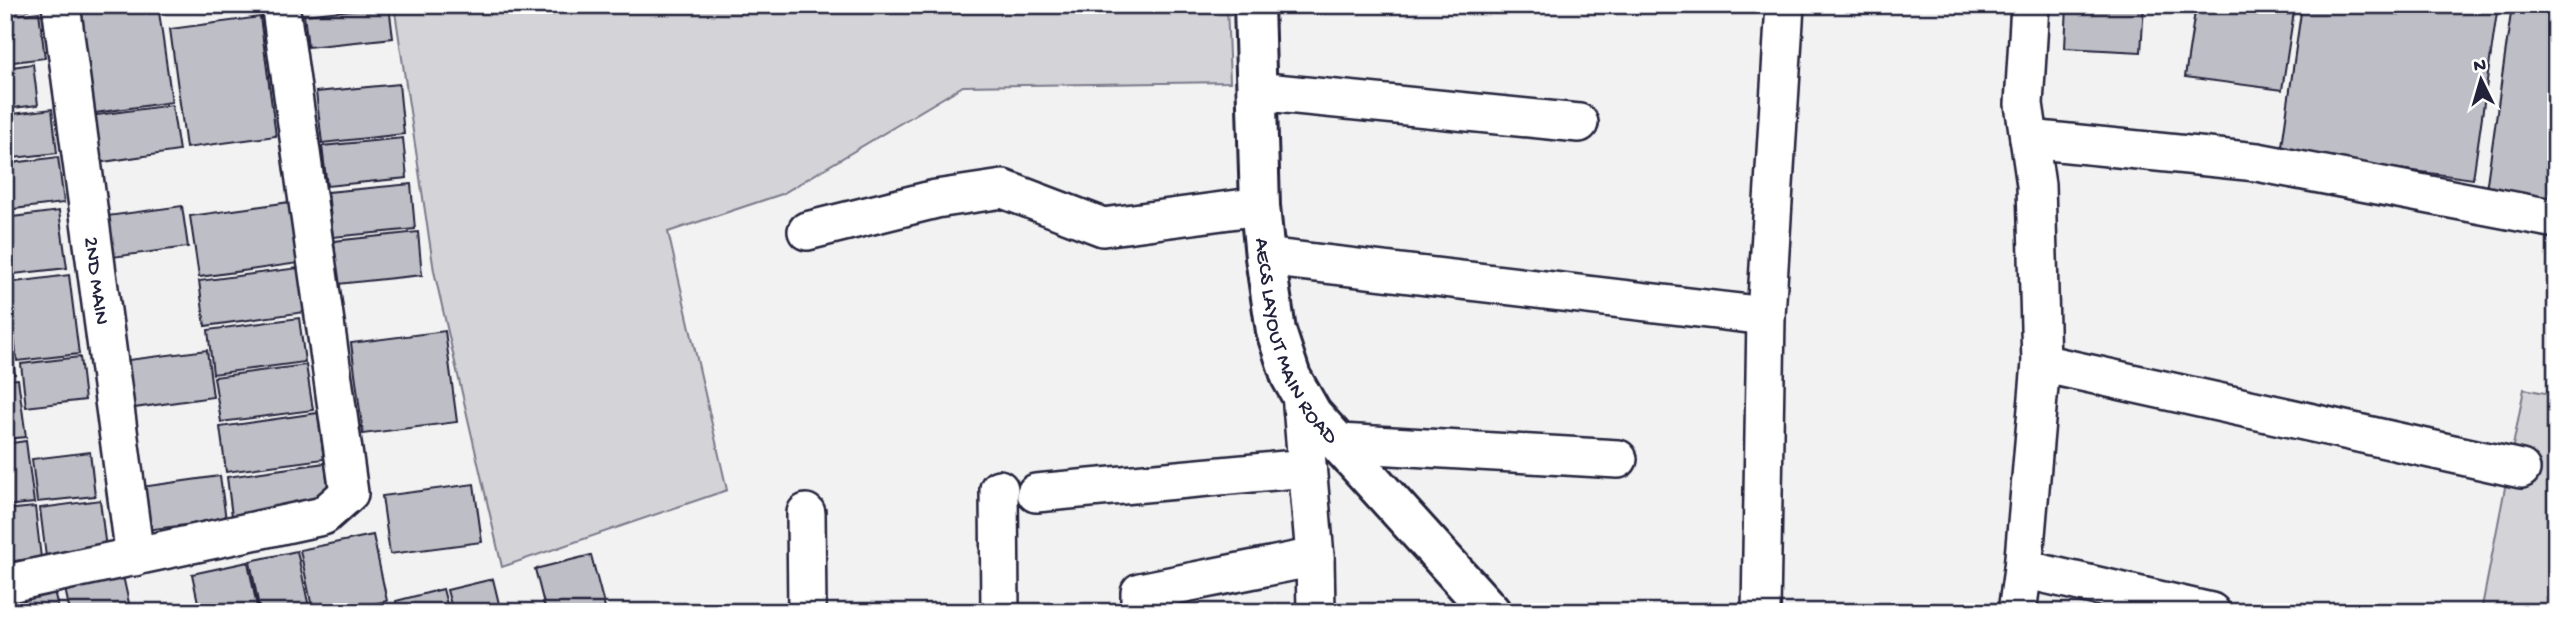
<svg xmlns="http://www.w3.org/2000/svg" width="2561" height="617" font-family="'Gochi Hand',sans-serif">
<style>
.green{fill:#d3d3d8;stroke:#7a7a8a;stroke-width:2}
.building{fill:#bebec6;stroke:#22223b;stroke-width:2}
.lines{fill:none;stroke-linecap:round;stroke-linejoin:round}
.street-casing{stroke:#22223b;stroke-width:42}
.secondary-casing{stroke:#22223b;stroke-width:44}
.street{stroke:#fff;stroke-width:37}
.secondary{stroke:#fff;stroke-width:38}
.labels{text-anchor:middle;stroke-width:6;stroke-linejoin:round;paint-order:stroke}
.street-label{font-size:21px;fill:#22223b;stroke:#fff}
</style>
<rect width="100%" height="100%" fill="#f2f2f3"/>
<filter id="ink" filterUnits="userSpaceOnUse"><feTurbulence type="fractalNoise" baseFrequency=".0143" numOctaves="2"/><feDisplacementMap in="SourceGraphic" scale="14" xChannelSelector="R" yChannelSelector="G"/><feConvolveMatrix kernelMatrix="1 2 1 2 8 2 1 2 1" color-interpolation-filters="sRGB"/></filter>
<g filter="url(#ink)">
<path class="green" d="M394,5H1227L1230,82L963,86L782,194L668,232L727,490L502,567L434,271Z
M2524,389L2556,395V612H2481Z"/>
<path class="building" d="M5,5H29V9L5,12Z
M80,5H158L172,102L95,113Z
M2067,5H2144L2141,52L2065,48Z
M2196,5H2295L2282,90L2185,77Z
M2302,5H2449L2497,12L2473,179L2281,153Z
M389,6L393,38L308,47L304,15Z
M2512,6L2556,13V199L2486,190Z
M39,12L45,58L5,63V16Z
M260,17L276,136L186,148L170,29Z
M33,64L38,105L5,109V68Z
M399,84L404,134L322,143L316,92Z
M172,105L179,151L96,163L89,116Z
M52,109L57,153L5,159V115Z
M403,138L407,178L327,186L322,146Z
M58,157L64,203L5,210V164Z
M411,184L415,229L333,237L328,192Z
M290,202L299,263L199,277L190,216Z
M182,206L188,247L113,257L107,216Z
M59,211L67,268L5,275V218Z
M418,232L422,275L338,284L334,241Z
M298,268L305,312L205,326L199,281Z
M69,275L79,354L17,361L7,283Z
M5,315H7L15,374L5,375Z
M299,318L305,362L213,374L208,330Z
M445,331L457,422L363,434L351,343Z
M207,350L213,397L134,408L128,360Z
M80,357L85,400L26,407L21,364Z
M306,365L313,410L221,422L214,377Z
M18,379L26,437L5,439V380Z
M318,413L324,459L226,472L220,427Z
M26,441L34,503L5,506V444Z
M90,452L95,496L37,502L32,459Z
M325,463L330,502L232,516L227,477Z
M220,476L226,520L146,530L141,487Z
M474,484L482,542L390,554L382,496Z
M100,500L106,549L46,557L40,508Z
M35,507L41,558L5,562V510Z
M373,535L387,601L335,612H313L300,550Z
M297,551L310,612H260L250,561Z
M591,555L606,612H546L535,569Z
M248,562L258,612H200L192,574Z
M121,567L131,612H70L63,579Z
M493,579L501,612H453L447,590Z
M52,582L59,612H5V592Z
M443,589L449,612H398L396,601Z"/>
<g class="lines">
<defs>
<g id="street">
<path id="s1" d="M61,5L135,557"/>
<path d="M1256,91L1579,123"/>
<path d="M2029,139L2257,162L2556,219"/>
<path d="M807,231L936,199L1003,189L1103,227L1260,206"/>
<path d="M1265,257L1766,316"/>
<path d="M2041,363L2521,469"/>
<path d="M1301,394L1315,557L1316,612"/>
<path d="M1340,443L1618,459"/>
<path d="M999,489L1000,612"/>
<path d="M1036,493L1307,468"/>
<path d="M806,513L807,612"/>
<path d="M2023,569L2211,612"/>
<path d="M5,584L323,516L349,493L282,17"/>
<path d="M1140,612V592L1315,557"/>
<path d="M1761,612L1766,316L1785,5"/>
<path d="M2017,612L2023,569L2041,363L2036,185L2024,104L2030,5"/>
</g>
<g id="secondary">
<path id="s2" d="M1254,5L1260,206L1265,257L1276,331L1291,377L1312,414L1491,612"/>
</g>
</defs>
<use href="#street" class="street-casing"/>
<use href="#secondary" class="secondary-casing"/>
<use href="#street" class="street"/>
<use href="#secondary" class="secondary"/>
</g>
</g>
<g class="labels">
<g class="street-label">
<text dy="7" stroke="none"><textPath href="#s1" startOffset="278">2ND MAIN</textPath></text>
<text dy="7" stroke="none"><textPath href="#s2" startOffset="343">AECS LAYOUT MAIN ROAD</textPath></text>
</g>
</g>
<rect width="2561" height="617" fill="none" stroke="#fff" stroke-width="28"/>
<rect x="14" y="14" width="2533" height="589" fill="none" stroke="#22223b" stroke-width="2.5" filter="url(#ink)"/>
<g transform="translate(2481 80) rotate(355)" stroke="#ffffff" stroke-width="5" paint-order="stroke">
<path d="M0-5L12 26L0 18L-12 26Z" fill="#22223b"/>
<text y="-10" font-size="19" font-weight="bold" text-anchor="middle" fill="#22223b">N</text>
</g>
</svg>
